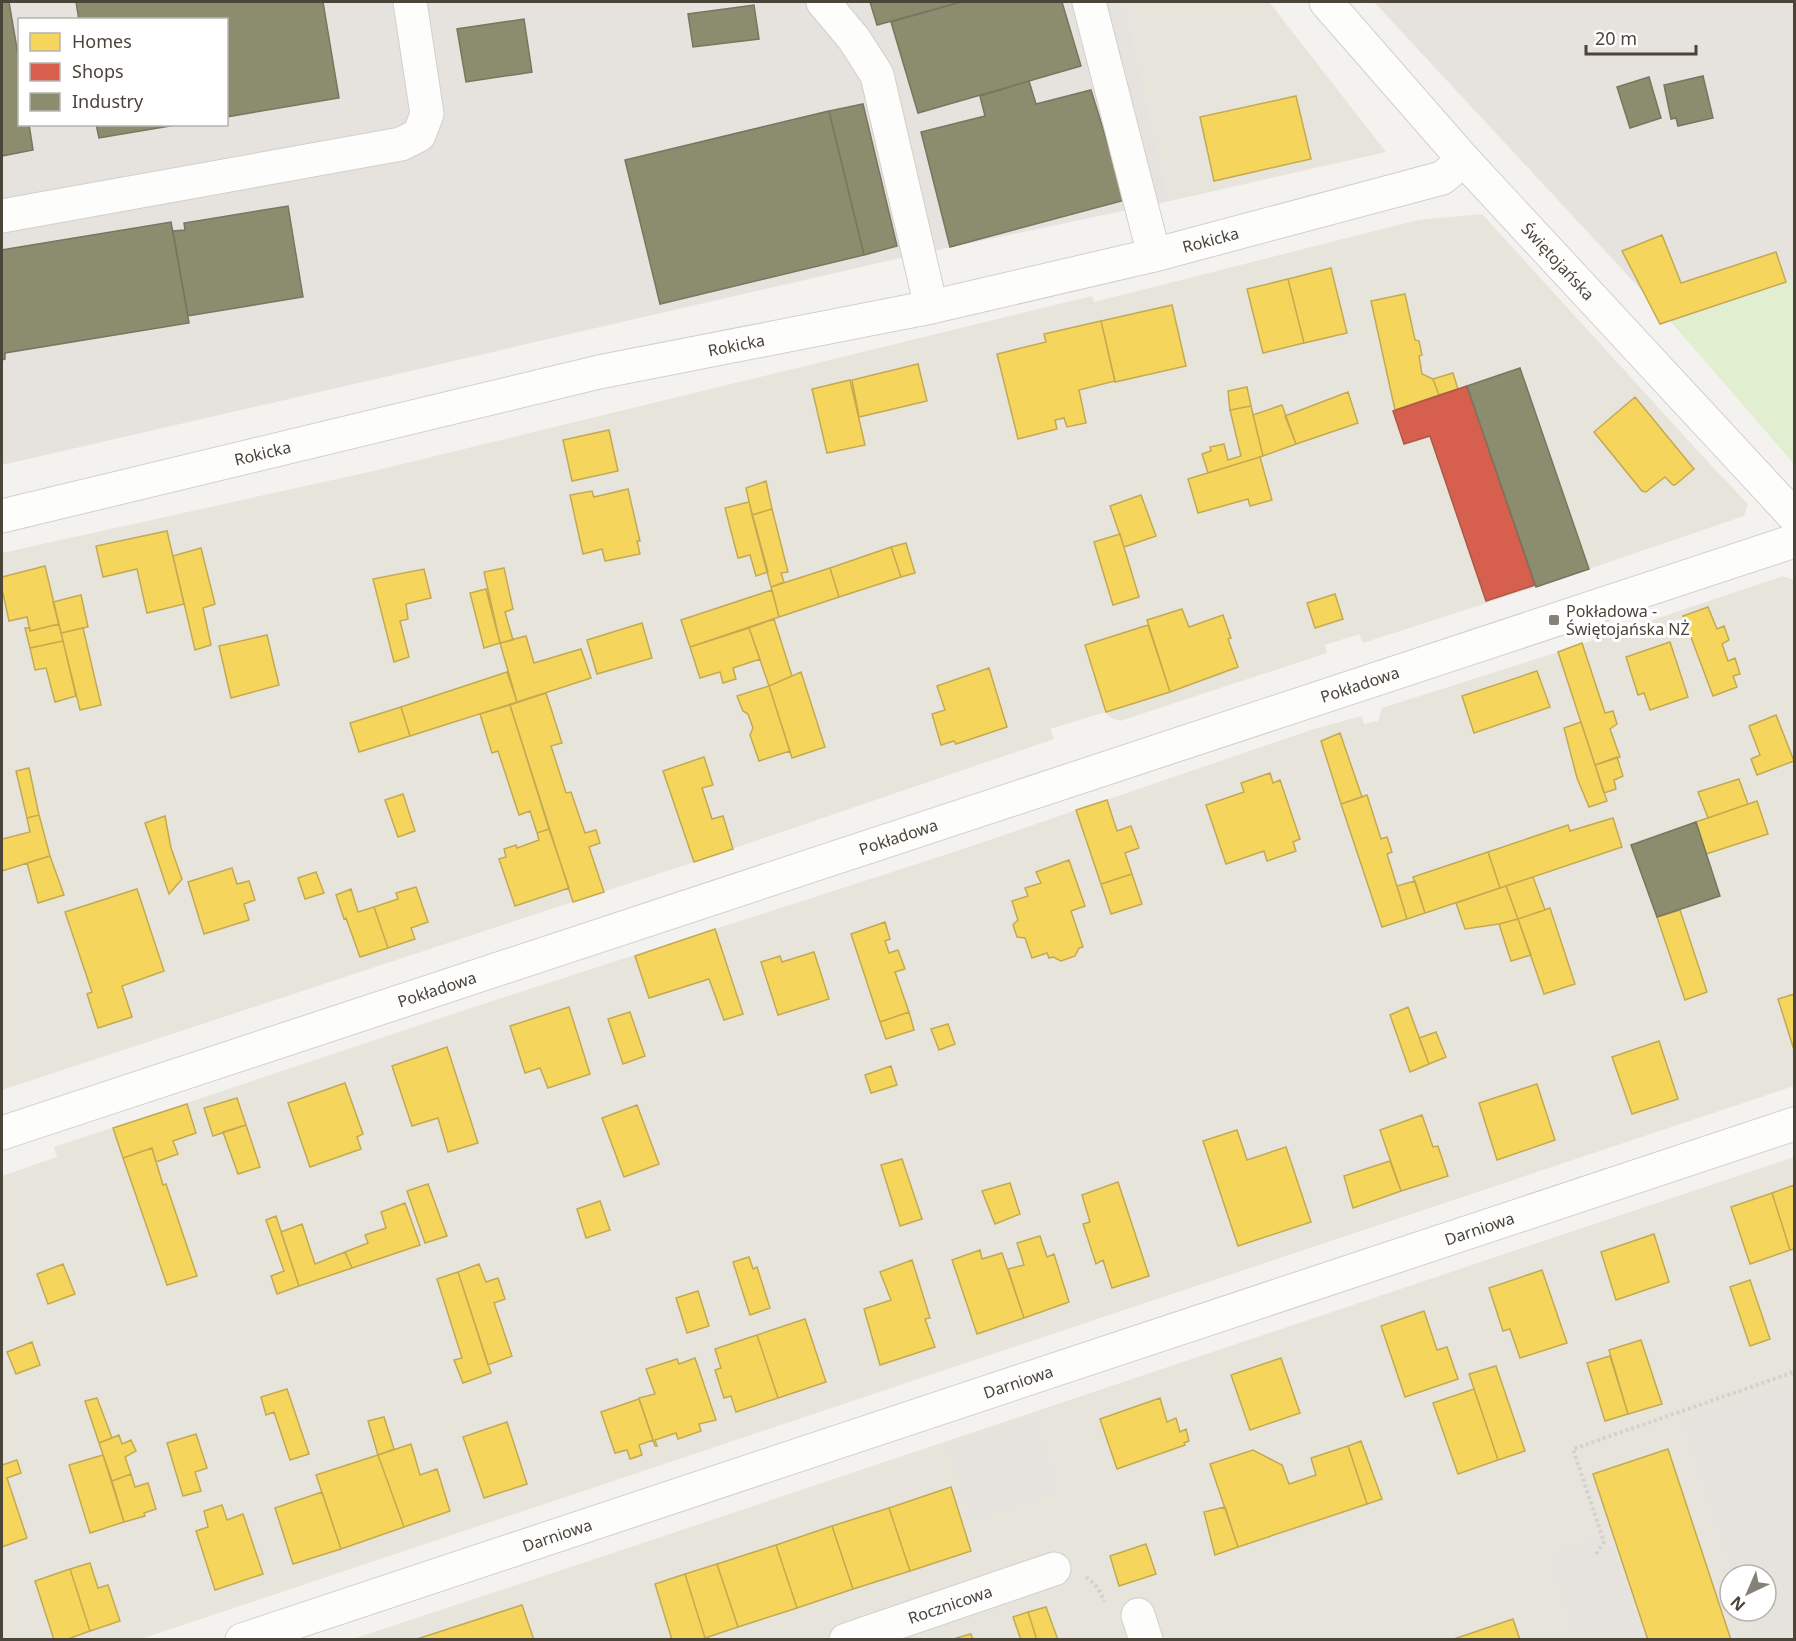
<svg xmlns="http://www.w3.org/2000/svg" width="1796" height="1641" font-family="'Noto Sans',sans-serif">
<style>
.residential{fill:#e7e4dc;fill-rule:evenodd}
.industrial{fill:#e6e2de;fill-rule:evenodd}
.green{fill:#e1eecf}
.parking{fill:#e6e3df}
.homes{fill:#f6d55c;stroke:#c3aa52;stroke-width:1.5}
.shops{fill:#d6604d;stroke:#ac5847;stroke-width:1.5}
.industry{fill:#8c8c6e;stroke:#78765e;stroke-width:1.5}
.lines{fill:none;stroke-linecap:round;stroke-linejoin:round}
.minor-casing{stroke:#d2d0cb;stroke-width:35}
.path{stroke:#d3d2cc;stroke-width:4;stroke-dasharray:3 3;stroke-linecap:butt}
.minor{stroke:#fdfdfc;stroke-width:33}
.poi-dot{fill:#868178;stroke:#fff;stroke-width:2}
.labels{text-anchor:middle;stroke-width:6;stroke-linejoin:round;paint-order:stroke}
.street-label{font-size:16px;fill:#4b4439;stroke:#fff}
.poi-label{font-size:16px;fill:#4b4439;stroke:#fff;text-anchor:start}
</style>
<rect width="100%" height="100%" fill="#f4f2ee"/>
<path class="residential" d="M1125,2H1269L1386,152L1170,201Z
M1482,214L1708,462L1748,504L1744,516L1536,587L1363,643L1359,634L1325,645L1327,653L1120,721L1109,717L1106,712L1050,729L1054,739L694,862L2,1090V553L378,470L1092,296L1094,302L1418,220Z
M1783,576L1794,580V1086L141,1639H2V1176L57,1157L54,1147L477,1006L957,851L1314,729L1362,716L1364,724L1378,721L1382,708L1558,652Z
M1794,1157V1639L350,1640L622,1550ZM1730,1575H1766V1611H1730Z"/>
<path class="industrial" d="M2,2H1125L1170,201L900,258L2,465ZM20,20H226V124H20Z
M1374,2H1794V279L1671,322Z"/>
<path class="green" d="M1794,279V464L1671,322Z"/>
<path class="parking" d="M1790,1382L1794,1395V1639H1755L1745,1611H1766V1575H1733L1681,1419Z
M1035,1419L1059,1491L971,1519L948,1448Z
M1608,1535L1642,1639H1578L1550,1555Z"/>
<path class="homes" d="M1296,96L1311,159L1214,181L1200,117Z
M1662,235L1681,283L1776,252L1786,282L1660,324L1622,251Z
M1331,268L1347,333L1304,343L1288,279Z
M1288,279L1304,343L1263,353L1247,289Z
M1405,294L1415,340L1419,341L1422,355L1419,356L1422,374L1433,379L1439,395L1395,410L1371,301Z
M1172,305L1186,366L1115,382L1101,321Z
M1101,321L1115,381L1079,390L1086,423L1067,427L1064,418L1055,420L1057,429L1018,439L997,354L1046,342L1044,334Z
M918,364L927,401L859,417L852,380Z
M1453,373L1458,389L1439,395L1433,379Z
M850,380L865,445L827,453L812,389Z
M1247,387L1251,406L1230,410L1228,391Z
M1348,392L1358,423L1296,444L1285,416Z
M1635,397L1694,469L1675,485H1673L1665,477L1646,492L1642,491L1594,432Z
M1282,405L1296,444L1263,456L1253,415Z
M1251,406L1263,456L1208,473L1202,454L1211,451L1210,447L1224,444L1228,460L1241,456L1230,410Z
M609,430L618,471L572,481L563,440Z
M1260,457L1272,500L1250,506L1248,499L1198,513L1188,479Z
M766,481L772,509L752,515L746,488Z
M628,489L640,541H637L640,554L605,561L602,549L583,554L570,495L592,491L594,497Z
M1141,495L1156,536L1124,547L1110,506Z
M749,502L768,572L756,576L750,555L738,558L725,508Z
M772,509L788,572L781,573L784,582L771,587L752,515Z
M167,531L184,604L147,613L137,569L103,577L96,546Z
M1120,534L1139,597L1113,605L1094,542Z
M906,543L915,573L901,577L891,547Z
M891,547L901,577L839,597L830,568Z
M201,548L215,604L203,608L211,645L195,650L173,556Z
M45,566L59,624L30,631L27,617L9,621L2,589V577Z
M504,568L513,609L505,612L513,640L500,643L484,572Z
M830,568L839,597L779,617L771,587Z
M424,569L431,598L406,604L408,619L400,621L409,657L394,662L373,579Z
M486,589L500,643L484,648L470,593Z
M772,590L779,617L690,647L681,620Z
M1335,594L1343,619L1315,628L1307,603Z
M81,595L88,627L61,633L53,602Z
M1708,607L1717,629L1724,626L1729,640L1722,644L1728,661L1735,658L1740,674L1733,676L1737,687L1713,696L1683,616Z
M1182,609L1189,627L1223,615L1231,638L1228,639L1238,667L1170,692L1147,620Z
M774,619L792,676L769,686L749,628Z
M642,623L652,658L597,674L587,640Z
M59,624L63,641L30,648L25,628H30V631Z
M1148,625L1170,692L1106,712L1085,645Z
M83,628L101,705L80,710L61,633Z
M749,628L760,659L733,668L736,679L723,683L720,672L700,678L690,647Z
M267,635L279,685L231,698L219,646Z
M526,636L534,663L581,649L591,678L517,702L500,643Z
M63,641L76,696L55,702L46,668L35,670L30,648Z
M1670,642L1688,697L1650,710L1644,693L1638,695L1626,657Z
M1582,643L1605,713L1613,711L1617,724L1610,729L1620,757L1595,765L1558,652Z
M989,668L1007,727L956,744L954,741L941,745L932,714L945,710L937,686Z
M1537,671L1550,707L1474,733L1462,696Z
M507,672L517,702L410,736L401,707Z
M801,672L825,747L792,758L769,686Z
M769,686L790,751L759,761L750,735L753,728L748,714L743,711L737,696Z
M546,693L562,743L551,746L566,793L571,792L585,833L596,830L600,843L589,847L604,892L573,902L510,705Z
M510,705L549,829L537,833L530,811L519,815L498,751L492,753L480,714Z
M401,707L410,736L359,752L350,723Z
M1776,715L1794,761L1757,775L1751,759L1760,755L1749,726Z
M1581,722L1607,801L1589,807L1577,778L1564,728Z
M1340,733L1362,797L1341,804L1321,741Z
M704,757L713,785L702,788L712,819L723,816L733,849L694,862L663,771Z
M1617,757L1623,776L1614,780L1616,789L1604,793L1595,765Z
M29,768L39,815L27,818L16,771Z
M1270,773L1273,783L1280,780L1300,839L1293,842L1296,851L1267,861L1264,851L1226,864L1206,805L1244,792L1241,783Z
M1739,779L1748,804L1708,818L1698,792Z
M403,794L415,831L398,837L385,800Z
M1367,795L1381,839L1387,837L1392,852L1387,854L1407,919L1382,927L1341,804Z
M1107,800L1117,831L1131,826L1139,848L1125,853L1132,874L1101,884L1076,810Z
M1757,801L1768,834L1706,854L1696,822Z
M39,815L50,856L2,871V839L30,832L27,818Z
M165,816L171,848L182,879L169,894L145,823Z
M1613,818L1622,847L1500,888L1488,852L1568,825L1570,831Z
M549,829L569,888L515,906L499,859L506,857L504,849L516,845L517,848L539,840L537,833Z
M1488,852L1500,888L1425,913L1413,877Z
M50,856L64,895L38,903L27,863Z
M1069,860L1085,906L1071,911L1083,947L1079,948L1075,956L1061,961L1053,957L1049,958L1047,953L1032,958L1025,938L1017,937L1013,925L1018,920L1012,901L1028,896L1025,888L1041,883L1036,872Z
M232,868L237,884L249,881L255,900L244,904L249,920L204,934L188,882Z
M316,872L324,893L305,899L298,878Z
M1132,874L1142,904L1111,914L1101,884Z
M1533,877L1545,910L1518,919L1506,886Z
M1415,881L1425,913L1407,919L1397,886Z
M1506,886L1518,919L1499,924L1465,929L1456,903Z
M416,887L428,922L411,928L415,939L388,948L374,907L398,899L396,893Z
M137,889L164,971L122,986L132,1017L98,1028L87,994L92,992L65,912Z
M351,889L358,912L374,907L388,948L360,957L346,918L344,919L336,895Z
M1550,908L1575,984L1544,994L1518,919Z
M1680,910L1707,992L1685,1000L1657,917Z
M1518,919L1531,955L1511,961L1499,924Z
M885,922L890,939L885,941L889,953L898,950L905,969L895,972L909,1012L880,1022L851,934Z
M715,929L743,1014L724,1020L709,979L649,998L635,956Z
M814,952L829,999L778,1015L761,962L780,956L782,962Z
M1794,994V1050L1778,999Z
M569,1007L590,1074L548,1088L540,1068L525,1073L510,1026Z
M1408,1007L1429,1064L1410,1072L1390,1015Z
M630,1012L645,1056L623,1064L608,1019Z
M909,1012L914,1030L886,1039L880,1022Z
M948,1024L955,1044L939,1050L931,1029Z
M1436,1032L1446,1057L1429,1064L1419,1038Z
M1659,1041L1678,1099L1632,1114L1612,1057Z
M447,1047L478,1143L448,1152L438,1118L412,1126L392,1066Z
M891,1066L897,1085L871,1093L865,1075Z
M345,1083L363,1134L357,1137L361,1149L310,1167L288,1103Z
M1537,1084L1555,1140L1497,1160L1479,1103Z
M237,1098L246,1125L213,1136L204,1108Z
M187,1104L196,1133L173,1141L178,1154L156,1162L152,1148L123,1158L113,1128Z
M637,1105L659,1164L624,1177L602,1118Z
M1422,1115L1433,1147L1438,1146L1448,1176L1401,1191L1380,1130Z
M246,1125L260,1167L238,1174L223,1132Z
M1237,1130L1247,1160L1286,1147L1311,1222L1238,1246L1203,1141Z
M152,1148L163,1185L166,1184L197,1276L167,1285L123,1158Z
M902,1159L922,1219L900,1226L881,1165Z
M1390,1161L1401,1191L1353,1208L1344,1176Z
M1118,1182L1149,1276L1112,1288L1103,1260L1096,1264L1083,1224L1090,1222L1082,1195Z
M1010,1183L1020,1214L995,1224L982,1191Z
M428,1184L447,1236L425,1243L407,1191Z
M1794,1185V1249L1790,1250L1772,1193Z
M1772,1193L1790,1250L1750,1264L1731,1207Z
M600,1201L610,1230L586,1238L577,1209Z
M405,1203L420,1245L352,1268L345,1252L368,1243L365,1235L386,1228L381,1212Z
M276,1216L299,1286L277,1294L271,1276L284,1271L266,1220Z
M302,1224L315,1264L345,1252L352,1268L299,1286L281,1232Z
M1654,1234L1669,1282L1616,1300L1601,1252Z
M1040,1236L1047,1257L1054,1254L1069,1302L1024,1318L1008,1269L1024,1265L1017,1243Z
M980,1250L982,1259L1002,1253L1024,1318L977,1334L952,1260Z
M749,1257L753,1269L757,1267L770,1308L750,1315L733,1262Z
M912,1260L930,1318L925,1319L935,1347L880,1365L864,1309L891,1300L880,1272Z
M63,1264L75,1294L48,1304L37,1274Z
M479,1264L486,1282L498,1278L505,1299L494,1303L512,1356L488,1365L458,1272Z
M1542,1270L1567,1343L1520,1358L1510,1329L1503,1331L1489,1288Z
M458,1272L491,1373L463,1383L454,1360L462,1358L437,1279Z
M1750,1280L1770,1339L1750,1346L1730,1287Z
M698,1291L709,1326L687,1333L676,1298Z
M1424,1311L1437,1350L1447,1347L1458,1379L1405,1397L1381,1326Z
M805,1319L826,1382L778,1398L757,1335Z
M757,1335L778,1398L736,1412L731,1396L724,1398L715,1370L721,1368L715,1349Z
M1641,1340L1662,1404L1628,1414L1609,1350Z
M32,1342L40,1365L16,1374L7,1352Z
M1610,1356L1628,1414L1605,1421L1587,1363Z
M695,1358L716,1420L699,1424L701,1431L678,1439L676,1433L655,1440L657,1446H655L639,1398L655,1394L646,1369L677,1359L679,1364Z
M1281,1358L1300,1413L1250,1430L1231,1375Z
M1496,1366L1525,1451L1498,1460L1469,1374Z
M287,1389L309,1454L290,1460L274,1412L266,1415L261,1397Z
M1474,1389L1498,1460L1458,1474L1433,1403Z
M97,1398L112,1438L99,1443L85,1401Z
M1160,1398L1167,1422L1176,1418L1180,1432L1186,1429L1189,1441L1184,1443L1185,1445L1117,1469L1100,1419Z
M639,1399L653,1440L639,1445L642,1455L630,1459L627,1450L615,1453L601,1412Z
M384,1417L394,1449L378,1455L368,1421Z
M507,1422L527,1484L484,1498L463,1437Z
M196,1434L207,1468L195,1472L201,1491L183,1496L167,1443Z
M119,1435L122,1444L131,1440L136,1451L125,1457L131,1474L112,1481L99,1443Z
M1361,1441L1382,1499L1367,1504L1348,1446Z
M411,1444L420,1475L437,1469L450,1511L404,1527L378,1455Z
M1348,1446L1367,1504L1238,1547L1210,1464L1253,1450L1282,1465L1289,1484L1316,1475L1311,1458Z
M1668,1449L1731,1640H1648L1593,1474Z
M103,1455L124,1522L90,1533L69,1465Z
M378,1455L404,1527L341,1549L316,1475Z
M17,1460L21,1473L7,1478L27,1538L2,1547V1465Z
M131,1474L135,1487L148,1483L156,1509L144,1513L145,1516L124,1522L112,1481Z
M951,1487L971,1551L910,1571L889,1508Z
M322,1492L341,1549L293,1564L275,1508Z
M222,1505L227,1520L243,1514L263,1574L215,1590L196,1531L208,1527L204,1511Z
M1225,1507L1238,1547L1215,1555L1204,1512Z
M889,1508L910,1571L853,1589L832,1526Z
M832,1526L853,1589L797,1608L776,1545Z
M1146,1544L1156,1574L1119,1586L1110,1556Z
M776,1545L797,1608L738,1627L717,1564Z
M90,1563L98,1588L108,1585L120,1621L90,1631L70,1569Z
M717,1564L738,1627L705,1638L685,1574Z
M70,1569L90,1631L65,1640H54L35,1581Z
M685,1574L705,1638L700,1640H672L655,1584Z
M522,1605L534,1640H414Z
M1046,1607L1058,1640H1037L1028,1612Z
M1028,1612L1037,1640H1021L1013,1617Z
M1513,1619L1520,1640H1451Z
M971,1634L973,1640H956V1638Z"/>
<path class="shops" d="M1467,386L1535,585L1486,601L1430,436L1404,444L1393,411Z"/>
<path class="industry" d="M2,2H9L20,66V124H29L33,150L2,156Z
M76,2H323L339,98L226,117V20H79Z
M870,2H961L877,25Z
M961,2H1062L1081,66L918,113L891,22Z
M754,5L759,39L693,47L688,14Z
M524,19L532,72L466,82L457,29Z
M1703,76L1713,118L1678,126L1676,118L1671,119L1664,85Z
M1649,77L1661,118L1630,128L1617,87Z
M1029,81L1036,104L1091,90L1125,200L950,247L921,132L985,116L980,96Z
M863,104L897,246L864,255L829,111Z
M829,111L864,255L660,304L625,160Z
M96,124H182L99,138Z
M288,206L303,297L188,316L173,231L185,230L184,223Z
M171,222L189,323L5,353V359L2,360V250Z
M1520,368L1589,569L1536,587L1467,386Z
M1696,822L1720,896L1657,917L1631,845Z"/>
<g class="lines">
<defs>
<g id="minor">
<path d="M823,2L854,39L877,75L931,307"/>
<path d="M1089,2L1154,255"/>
<path id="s1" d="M1326,2L1464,160L1794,516"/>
<path d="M2,216L401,144L419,135L427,114L410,2"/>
<path id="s2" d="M2,516L599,372L931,307L1154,255L1442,178L1464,160"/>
<path id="s3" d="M2,1133L1794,541"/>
<path d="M1138,1615L1146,1640"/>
<path id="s4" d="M242,1640L1794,1124"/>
<path id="s5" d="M846,1640L1054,1569"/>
</g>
</defs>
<use href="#minor" class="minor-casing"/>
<path class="path" d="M1596,1554L1604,1542L1573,1449L1794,1372
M1086,1577C1095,1583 1101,1591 1104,1602"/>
<use href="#minor" class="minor"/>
</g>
<rect class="poi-dot" x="1548" y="614" width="12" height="12" rx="3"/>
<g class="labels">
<g class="street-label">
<text dy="6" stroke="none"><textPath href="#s2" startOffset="1240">Rokicka</textPath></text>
<text dy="6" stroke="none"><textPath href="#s1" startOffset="348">Świętojańska</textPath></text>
<text dy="6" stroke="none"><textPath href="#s2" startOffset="754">Rokicka</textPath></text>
<text dy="6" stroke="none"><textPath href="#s2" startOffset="268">Rokicka</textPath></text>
<text dy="6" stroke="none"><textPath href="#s3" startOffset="1430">Pokładowa</textPath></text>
<text dy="6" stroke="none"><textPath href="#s3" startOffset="944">Pokładowa</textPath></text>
<text dy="6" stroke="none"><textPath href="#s3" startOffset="458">Pokładowa</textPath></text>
<text dy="6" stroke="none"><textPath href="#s4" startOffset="1304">Darniowa</textPath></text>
<text dy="6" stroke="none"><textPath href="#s4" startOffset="818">Darniowa</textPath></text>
<text dy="6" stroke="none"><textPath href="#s4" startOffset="332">Darniowa</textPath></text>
<text dy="6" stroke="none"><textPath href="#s5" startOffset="110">Rocznicowa</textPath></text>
</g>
<g class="poi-label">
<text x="1566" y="617">Pokładowa -<tspan x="1566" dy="18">Świętojańska NŻ</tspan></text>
</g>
</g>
<rect width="1796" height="1641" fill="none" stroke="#4b4439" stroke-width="6"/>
<rect x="18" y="18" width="210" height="108" fill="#ffffff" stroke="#b7b4b0" stroke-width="1.5"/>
<rect x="30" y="33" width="30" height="18" fill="#f6d55c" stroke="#b7b4b0" stroke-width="1.5"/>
<text x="72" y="48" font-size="18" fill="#4b4439">Homes</text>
<rect x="30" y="63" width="30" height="18" fill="#d6604d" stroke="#b7b4b0" stroke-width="1.5"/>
<text x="72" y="78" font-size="18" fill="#4b4439">Shops</text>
<rect x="30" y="93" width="30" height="18" fill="#8c8c6e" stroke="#b7b4b0" stroke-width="1.5"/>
<text x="72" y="108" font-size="18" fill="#4b4439">Industry</text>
<g transform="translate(1748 1593) rotate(224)"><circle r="28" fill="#ffffff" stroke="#b7b4b0" stroke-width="1.5"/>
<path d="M0-4.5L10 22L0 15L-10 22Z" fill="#868178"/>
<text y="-9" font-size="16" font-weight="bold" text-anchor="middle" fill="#4b4439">N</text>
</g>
<path d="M1586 45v9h110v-9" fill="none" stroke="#4b4439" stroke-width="3"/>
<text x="1595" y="45" font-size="18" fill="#4b4439" stroke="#ffffff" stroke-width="4.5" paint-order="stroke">20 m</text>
</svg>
